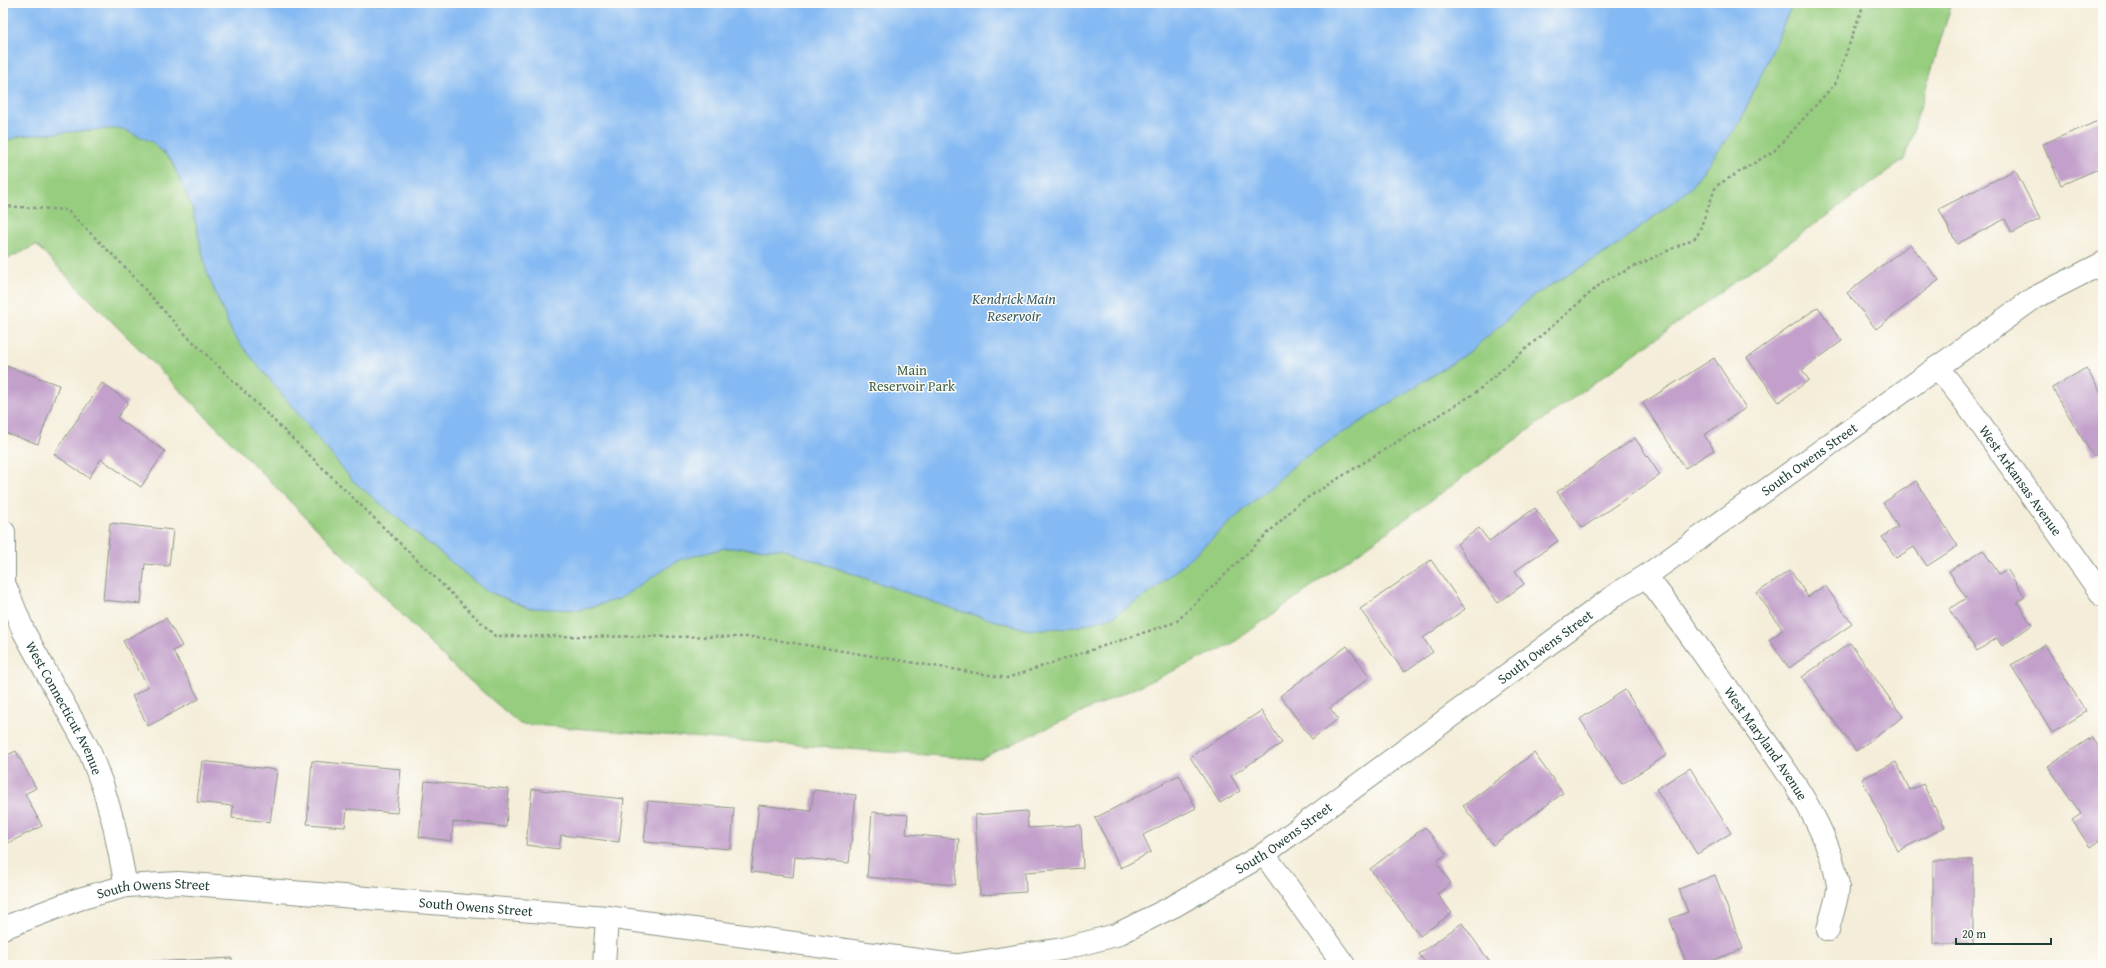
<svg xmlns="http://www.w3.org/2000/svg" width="2106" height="968" font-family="'Gentium Book Plus',serif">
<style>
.green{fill:#97cd7f;stroke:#5b855a}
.water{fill:#84b9f3;stroke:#527b94}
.building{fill:#c2a0cb}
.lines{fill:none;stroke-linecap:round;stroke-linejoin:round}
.street-casing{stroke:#8a9586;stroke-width:24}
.path{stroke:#8a9586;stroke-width:2.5;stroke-dasharray:3 3;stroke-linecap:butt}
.street{stroke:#fff;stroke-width:22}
.labels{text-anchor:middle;stroke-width:3;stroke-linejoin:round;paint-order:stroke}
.park-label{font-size:14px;fill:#3d6147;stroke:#fdfcf7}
.street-label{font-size:14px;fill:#1f3d34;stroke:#fdfcf7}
.water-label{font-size:15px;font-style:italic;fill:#385c64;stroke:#fdfcf7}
</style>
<rect width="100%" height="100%" fill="#fdfcf7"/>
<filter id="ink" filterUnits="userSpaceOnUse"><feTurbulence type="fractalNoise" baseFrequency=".025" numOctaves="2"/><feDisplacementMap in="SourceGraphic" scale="8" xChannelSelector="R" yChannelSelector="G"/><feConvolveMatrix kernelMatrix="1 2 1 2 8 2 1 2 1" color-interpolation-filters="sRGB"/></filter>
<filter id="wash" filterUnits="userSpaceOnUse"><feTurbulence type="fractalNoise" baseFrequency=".012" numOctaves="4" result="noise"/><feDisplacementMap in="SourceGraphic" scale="16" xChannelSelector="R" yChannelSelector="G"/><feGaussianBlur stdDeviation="0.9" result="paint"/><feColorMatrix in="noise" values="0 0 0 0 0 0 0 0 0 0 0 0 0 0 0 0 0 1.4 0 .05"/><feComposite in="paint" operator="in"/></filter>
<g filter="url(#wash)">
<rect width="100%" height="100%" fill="#f4edd9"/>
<path class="green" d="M3,3H1952L1904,160L1230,645L979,759L520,724L454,667L36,245L3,261Z"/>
<path class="water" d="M3,3H1793L1739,124L1689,189L1618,245L1533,296L1471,351L1299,461L1154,590L1112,617L1076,627L1029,630L953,609L782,549L725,548L679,560L619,599L580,610L528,608L485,590L353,481L233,335L207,273L192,207L171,160L152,142L120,128L20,136L3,142Z"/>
<g id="blocks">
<path class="building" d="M2103,119V167L2061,185L2043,144Z
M2015,170L2040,219L2012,233L2005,219L1957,244L1939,209Z
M1910,244L1939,280L1876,329L1847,293Z
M1818,307L1842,341L1802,370L1809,380L1779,402L1747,358Z
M1714,358L1746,408L1704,435L1714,450L1685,468L1643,403Z
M3,365L59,385L38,444L3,432V422L6,413L3,412Z
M2086,368L2103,396V450L2093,456L2052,388Z
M102,383L128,402L117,418L165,451L141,487L101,459L89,478L54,454Z
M1635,438L1660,475L1582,528L1557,492Z
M1916,481L1958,546L1927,566L1914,547L1896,558L1882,537L1898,527L1883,503Z
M1535,508L1558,541L1515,571L1524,584L1498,603L1457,544L1479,528L1489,541Z
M110,523L173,530L169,566L145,564L141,604L103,600Z
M1983,550L1999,574L2007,569L2025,597L2017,602L2032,625L2002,646L1997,638L1977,651L1949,609L1966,598L1949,571Z
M1431,560L1465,609L1423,638L1433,652L1404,672L1360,609Z
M1790,570L1808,597L1825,585L1852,624L1789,668L1769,640L1783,630L1757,593Z
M166,618L182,646L173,651L199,699L148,726L132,696L148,687L123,641Z
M1850,643L1903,717L1856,751L1802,677Z
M2045,645L2086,712L2052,733L2011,665Z
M1347,646L1370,677L1330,708L1338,719L1312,739L1280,696Z
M1625,690L1667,755L1622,784L1580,719Z
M1261,711L1282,743L1231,776L1240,791L1220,803L1190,757Z
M2092,737L2103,753V838L2090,847L2072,820L2081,814L2048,766Z
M16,751L36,788L25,794L42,826L8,843L3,833V757Z
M1534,753L1563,793L1493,845L1463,806Z
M202,761L277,770L270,822L232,818L233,806L197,802Z
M312,761L401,769L397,813L347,809L345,827L307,824Z
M1896,762L1910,790L1923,784L1945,827L1898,851L1862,779Z
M1690,768L1731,833L1697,854L1656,789Z
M1179,775L1196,808L1143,835L1151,852L1121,868L1095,818Z
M425,781L509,789L506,827L453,822L452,841L419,837Z
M532,789L624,799L619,842L561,835L559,849L526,845Z
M814,790L856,795L849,863L795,857L793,877L751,872L759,805L811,811Z
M648,801L734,808L731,849L644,842Z
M1027,811L1028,828L1081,825L1083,868L1025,872L1026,892L980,895L975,815Z
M872,812L908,815L906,834L959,839L955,885L867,877Z
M1425,827L1446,854L1436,862L1451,883L1437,894L1452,913L1420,936L1370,869Z
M1933,860H1973V944H1933Z
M1715,875L1743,949L1701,965H1687L1670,919L1688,912L1679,889Z
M1462,923L1492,965H1427L1419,954Z
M232,958V965H153V962Z"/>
</g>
</g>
<g filter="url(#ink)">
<use href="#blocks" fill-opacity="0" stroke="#8a9586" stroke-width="1"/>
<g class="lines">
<defs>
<g id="street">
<path id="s1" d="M1937,367L1962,398L2103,596"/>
<path id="s2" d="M4,532V583L24,632L89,750L103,787L114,825L126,886"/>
<path id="s3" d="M1646,576C1679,618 1709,662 1740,706C1777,758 1828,821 1838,885C1839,896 1830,919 1828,930"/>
<path d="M1264,854L1344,965"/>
<path id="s4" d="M3,928L79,899L126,886L178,883L607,917L954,965"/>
<path d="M604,965L607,917"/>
<path id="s5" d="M959,965L1062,949L1116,935L1174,906L1264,854L1618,593L1646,576L2034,298L2103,263"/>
</g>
</defs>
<use href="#street" class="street-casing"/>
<path class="path" d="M3,206L67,210L125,267L181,330L495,636L757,637L1007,678L1176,622L1299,503L1475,393L1604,281L1697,237L1716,186L1774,151L1835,84L1864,3"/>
<use href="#street" class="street"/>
</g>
</g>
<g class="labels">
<g class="park-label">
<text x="912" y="375">Main<tspan x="912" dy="16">Reservoir Park</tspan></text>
</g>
<g class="street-label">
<text dy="5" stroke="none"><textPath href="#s5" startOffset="1002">South Owens Street</textPath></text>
<text dy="5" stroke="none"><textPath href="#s1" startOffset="141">West Arkansas Avenue</textPath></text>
<text dy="5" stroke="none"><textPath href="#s5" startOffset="678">South Owens Street</textPath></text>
<text dy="5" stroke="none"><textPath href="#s2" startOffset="190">West Connecticut Avenue</textPath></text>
<text dy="5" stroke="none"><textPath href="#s3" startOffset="206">West Maryland Avenue</textPath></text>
<text dy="5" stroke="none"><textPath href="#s5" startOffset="354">South Owens Street</textPath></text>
<text dy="5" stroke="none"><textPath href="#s4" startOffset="157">South Owens Street</textPath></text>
<text dy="5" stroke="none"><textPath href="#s4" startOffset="481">South Owens Street</textPath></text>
</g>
<g class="water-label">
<text x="1014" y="304">Kendrick Main<tspan x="1014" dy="17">Reservoir</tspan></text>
</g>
</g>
<rect width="2106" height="968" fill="none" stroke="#fdfcf7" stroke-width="16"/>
<path d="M1956 938v6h95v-6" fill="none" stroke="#1f3d34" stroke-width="2"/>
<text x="1962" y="938" font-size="12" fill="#1f3d34" stroke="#fdfcf7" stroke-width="3" paint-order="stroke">20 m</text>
</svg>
